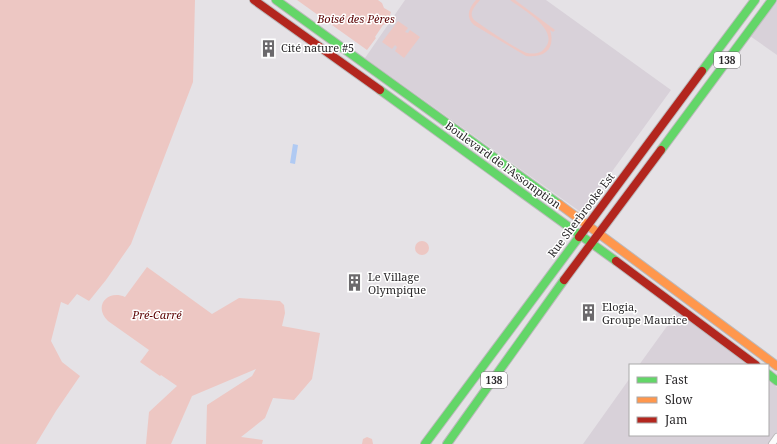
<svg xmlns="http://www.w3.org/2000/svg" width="777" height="444" font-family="'Noto Serif',serif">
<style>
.built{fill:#d8d1d9}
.green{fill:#edc7c3}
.water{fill:#b0caf3}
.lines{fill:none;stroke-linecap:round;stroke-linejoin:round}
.street-casing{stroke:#bcbabc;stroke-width:8}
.fast-casing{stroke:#bcbabc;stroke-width:10}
.slow-casing{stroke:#bcbabc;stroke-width:10}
.jam-casing{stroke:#bcbabc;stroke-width:10}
.street{stroke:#fbfbfb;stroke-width:6}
.fast{stroke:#63d668;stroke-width:8}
.slow{stroke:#ff974d;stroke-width:8}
.jam{stroke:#b3261e;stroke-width:8}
.labels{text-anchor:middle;stroke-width:3;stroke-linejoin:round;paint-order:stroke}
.shield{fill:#fff;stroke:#6a686a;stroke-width:1}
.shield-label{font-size:10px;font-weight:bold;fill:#2a282a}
.park-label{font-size:11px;font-style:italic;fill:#5b0101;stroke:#fff}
.poi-label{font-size:11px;fill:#2a282a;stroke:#fff;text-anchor:start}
.street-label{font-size:11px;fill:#2a282a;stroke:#fff}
</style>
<rect width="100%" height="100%" fill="#e5e2e6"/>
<path class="built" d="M405,0H546L671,90L582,213L365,58Z
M777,2V55L750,36Z
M678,311L748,365H639Z
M630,378V435H768V381L777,387V444H583Z"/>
<path class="green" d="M0,0H195L193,82L131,244L106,280L89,301L77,294L68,305L61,302L51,341L62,362L80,376L56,411L36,444H0Z
M297,0H378L382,3L384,8L391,12L388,23L383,25L375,37L376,38L367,50Z
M476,0H480C475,6 468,13 474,20C484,27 517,50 527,53C533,54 540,54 544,49C562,31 522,9 510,0H515L555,30L553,32L550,30C556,49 544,58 526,56L474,25C465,17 469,8 476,0Z
M398,21L408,28L405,32L408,33L410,30L420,37L404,58L395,51L397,47L395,45L392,49L382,42Z
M415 248a7 7 0 1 1 14 0a7 7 0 1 1-14 0Z
M147,267L212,314L239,298L280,301L284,305L285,313L282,326L320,333L312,379L294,400L273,398L265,418L241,437L263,440L262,444H206L207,405L252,376L256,369L192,396L171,444H146L149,412L177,386L161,375L160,376L140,362L149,350L108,321C93,307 107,289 125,297Z
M367,437L372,439L373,444H362L363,439Z"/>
<path class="water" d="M293,144L298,145L295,164L290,163Z"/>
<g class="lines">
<defs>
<path id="street" d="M772,444L777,437"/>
<path id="fast" d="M276,0L559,204
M702,71L755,0
M380,90L616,261
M661,150L772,0
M768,374L777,381
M425,444L579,237
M447,444L564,280"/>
<path id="slow" d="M559,204L777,366"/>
<path id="jam" d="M254,0L380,90
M579,237L702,71
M616,261L756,365
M564,280L661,150"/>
</defs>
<use href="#street" class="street-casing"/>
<use href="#fast" class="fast-casing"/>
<use href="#slow" class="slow-casing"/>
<use href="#jam" class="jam-casing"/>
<use href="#street" class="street"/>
<use href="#fast" class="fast"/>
<use href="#slow" class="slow"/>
<use href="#jam" class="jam"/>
</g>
<defs>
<symbol id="building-bare" viewBox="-9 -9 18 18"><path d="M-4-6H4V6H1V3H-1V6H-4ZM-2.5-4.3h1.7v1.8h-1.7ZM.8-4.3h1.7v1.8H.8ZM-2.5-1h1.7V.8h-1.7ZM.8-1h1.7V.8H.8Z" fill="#6b696c" stroke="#fff" stroke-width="2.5" paint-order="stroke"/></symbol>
</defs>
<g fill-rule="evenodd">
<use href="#building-bare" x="256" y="36" width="25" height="25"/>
<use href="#building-bare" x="342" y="270" width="25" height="25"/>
<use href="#building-bare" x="576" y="300" width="25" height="25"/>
</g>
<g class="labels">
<g class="shield">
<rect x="714" y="52" width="26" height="16" rx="3"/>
<rect x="481" y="372" width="26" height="16" rx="3"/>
</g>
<g class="shield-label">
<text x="727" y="64">138</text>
<text x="494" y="384">138</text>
</g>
<g class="park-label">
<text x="356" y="23">Boisé des Pères</text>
<text x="157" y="319">Pré-Carré</text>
</g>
<g class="poi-label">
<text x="281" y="52">Cité nature #5</text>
<text x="368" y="281">Le Village<tspan x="368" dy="13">Olympique</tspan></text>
<text x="602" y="311">Elogia,<tspan x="602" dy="13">Groupe Maurice</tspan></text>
</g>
<g class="street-label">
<text transform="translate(503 165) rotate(36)" y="4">Boulevard de l'Assomption</text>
<text transform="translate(581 215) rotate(-53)" y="4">Rue Sherbrooke Est</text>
</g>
</g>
<rect x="629" y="364" width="140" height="72" fill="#ffffff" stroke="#aaa9aa"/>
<rect x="637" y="377" width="20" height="6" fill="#63d668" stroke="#aaa9aa"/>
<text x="665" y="384" font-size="12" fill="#2a282a">Fast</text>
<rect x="637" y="397" width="20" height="6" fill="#ff974d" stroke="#aaa9aa"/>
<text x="665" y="404" font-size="12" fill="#2a282a">Slow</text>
<rect x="637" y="417" width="20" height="6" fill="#b3261e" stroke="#aaa9aa"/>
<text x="665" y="424" font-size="12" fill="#2a282a">Jam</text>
</svg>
